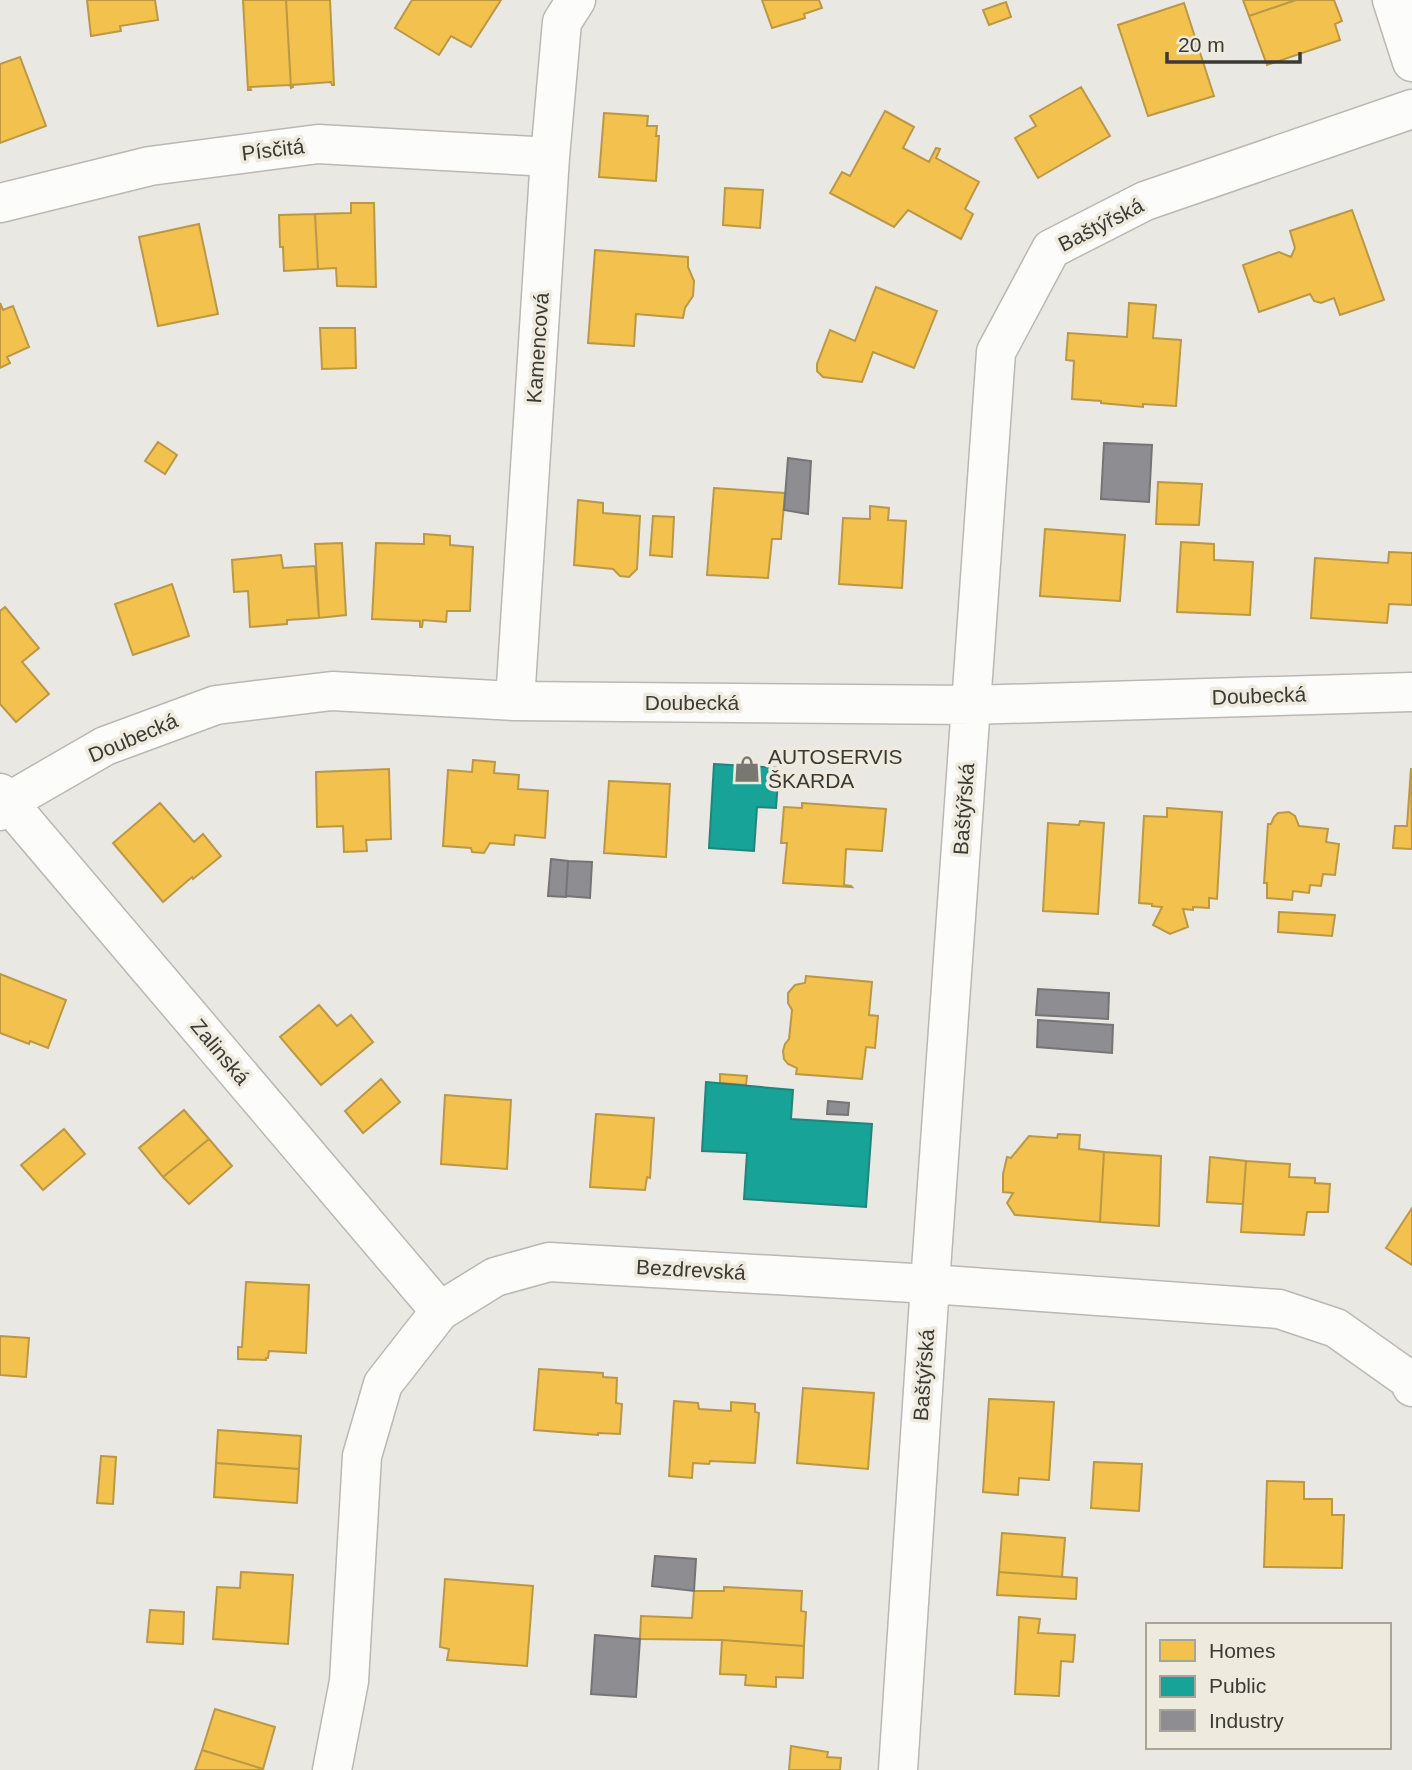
<svg xmlns="http://www.w3.org/2000/svg" width="1412" height="1770" font-family="Helvetica,sans-serif">
<style>
.homes{fill:#f2c14e;stroke:#bb9846;stroke-width:2}
.public{fill:#17a398;stroke:#22847a;stroke-width:2}
.industry{fill:#8d8d92;stroke:#757476;stroke-width:2}
.lines{fill:none;stroke-linecap:round;stroke-linejoin:round}
.minor-casing{stroke:#bab8b3;stroke-width:41}
.minor{stroke:#fcfcfb;stroke-width:38}
.labels{text-anchor:middle;stroke-width:7;stroke-linejoin:round;paint-order:stroke}
.street-label{font-size:21px;fill:#3c3a35;stroke:#eeeade}
.poi-label{font-size:21px;fill:#3c3a35;stroke:#eeeade;text-anchor:start}
</style>
<rect width="100%" height="100%" fill="#eae8e2"/>
<path class="homes" d="M87,0H155L158,20L120,26L121,31L91,36Z
M243,0H286L291,88L290,85L250,87L251,90H248Z
M286,0H330L334,85H332L331,82L292,85L293,87L291,88Z
M412,0H501L471,47L451,36L439,55L395,28Z
M762,0H819L822,8L804,14L805,18L772,28Z
M1243,0H1296L1249,16Z
M1296,0H1334L1342,21L1335,24L1340,40L1267,65L1249,16Z
M1006,2L1011,17L989,25L983,10Z
M1184,3L1214,96L1148,116L1118,25Z
M20,57L46,126L0,143V64Z
M1081,87L1110,136L1038,178L1015,138L1036,126L1030,116Z
M885,111L914,127L903,148L929,162L936,148L940,149L936,158L979,182L965,209L973,214L961,239L908,210L894,227L830,193L842,172L850,176Z
M604,113L648,116L647,126H657L656,136H659L656,181L599,177Z
M725,188L763,190L760,228L723,225Z
M351,203H374L376,287L337,286L336,268L318,269L315,214L351,213Z
M1352,210L1384,300L1340,315L1334,298L1321,303L1314,301L1310,294L1259,312L1243,265L1279,252L1291,257L1295,248L1290,231Z
M315,214L318,269L284,271L283,247H280L279,215Z
M199,224L218,314L158,326L139,237Z
M595,250L688,257V267L694,281L693,296L685,308L683,318L636,314L634,346L588,343Z
M876,287L937,311L914,368L873,352L862,382L823,377L817,371V364L830,330L855,341Z
M0,303L3,310L13,306L29,347L7,357L10,363L0,368Z
M1129,303L1156,305L1153,338L1181,340L1176,406L1143,404V407L1101,403V401L1072,399L1074,361L1066,360L1068,333L1127,337Z
M320,328H355L356,368L322,369Z
M158,442L177,455L165,474L145,461Z
M1158,482L1202,484L1199,525L1156,524Z
M714,488L785,493L781,539H772L768,578L707,575Z
M578,500L603,503V513L640,516L637,569L629,577L620,576L613,569L574,565Z
M870,506L889,508L888,520L906,521L902,588L839,584L843,518L870,519Z
M653,516L674,517L672,557L650,555Z
M1045,529L1125,535L1120,601L1040,596Z
M424,534L450,536V545L473,547L470,611H447L446,622L423,620L422,627H420V621L372,619L376,543L424,544Z
M1181,542L1214,544V560L1253,562L1250,615L1177,612Z
M342,543L346,615L319,618L315,544Z
M1389,552L1412,553V605L1389,604L1387,623L1311,618L1315,558L1388,563Z
M281,555L283,568L315,566L319,618L287,620V624L250,627L248,591L234,592L232,560Z
M172,584L189,636L133,655L115,604Z
M5,607L39,648L22,662L49,694L16,722L0,704V611Z
M473,760L495,762L494,773L519,775L518,789L548,791L545,838L515,835L514,845L490,843L484,853L472,852L471,848L443,846L448,770L472,772Z
M1411,768L1412,849L1393,848L1395,826H1407Z
M389,769L391,839L366,840L367,851L344,852L343,826L317,827L316,772Z
M609,781L670,784L666,857L604,853Z
M160,803L194,842L203,834L221,856L193,879L192,877L163,902L113,843Z
M802,803L886,809L882,851L846,849L844,885L851,886L852,887L783,883L787,843H781L784,807L802,808Z
M1167,808L1222,812L1217,899L1209,898V908L1193,907V910L1183,909L1188,927L1170,934L1153,925L1162,907L1152,906V904L1139,903L1144,816L1167,817Z
M1289,812L1295,816L1299,826L1328,829L1326,842L1339,844L1335,875L1323,874L1321,886L1310,885L1309,893L1293,891L1292,900L1267,898V883H1264L1268,824H1271L1274,817L1278,813Z
M1080,821L1104,823L1098,914L1043,911L1048,823L1079,825Z
M1279,912L1335,915L1332,936L1278,932Z
M0,974L66,1000L48,1048L30,1041L29,1044L0,1033Z
M806,976L872,982L869,1015L878,1016L875,1048L866,1047L862,1079L796,1074L797,1068L788,1064L784,1059L783,1051L785,1044L789,1039L792,1010L788,1003V993L795,985L805,983Z
M319,1005L337,1026L351,1015L373,1042L321,1085L280,1037Z
M720,1074L747,1076L746,1085L720,1083Z
M381,1079L400,1102L363,1133L345,1111Z
M445,1095L511,1100L507,1169L441,1164Z
M184,1110L209,1139L163,1177L139,1148Z
M596,1114L654,1118L650,1178L647,1177L645,1190L590,1187Z
M64,1129L85,1154L43,1190L21,1165Z
M1058,1134L1080,1135L1079,1149L1104,1152L1100,1222L1015,1215L1007,1203L1013,1193L1003,1192V1174L1007,1157L1011,1158L1029,1136L1057,1138Z
M209,1139L232,1166L189,1204L163,1177Z
M1104,1152L1161,1156L1159,1226L1100,1222Z
M1210,1157L1246,1161L1243,1204L1207,1202Z
M1246,1161L1290,1164L1289,1177L1315,1178V1183L1330,1184L1328,1212H1307L1304,1235L1241,1232Z
M1412,1208V1265L1386,1248Z
M246,1282L309,1285L306,1353L269,1351L268,1358H266V1360L238,1359V1347H242Z
M0,1336L29,1338L26,1377L0,1375Z
M539,1369L603,1373V1377L617,1378L616,1403L622,1404L620,1434L598,1433V1435L534,1430Z
M803,1388L874,1393L868,1469L797,1463Z
M989,1399L1054,1402L1049,1480L1019,1478L1018,1495L983,1492Z
M674,1401L698,1403L699,1409L731,1411V1402L755,1404V1412L759,1413L755,1463L710,1461L709,1464L693,1463L692,1478L669,1476Z
M218,1430L301,1436L299,1469L216,1463Z
M101,1456L116,1457L113,1504L97,1503Z
M1094,1462L1142,1464L1139,1511L1091,1508Z
M216,1463L299,1469L297,1503L214,1497Z
M1267,1481L1304,1482V1499H1332V1515H1344L1342,1568L1264,1567Z
M1002,1533L1065,1538L1062,1577L999,1572Z
M241,1572L293,1575L288,1644L213,1639L217,1587L240,1588Z
M999,1572L1077,1578L1076,1599L997,1595Z
M445,1579L533,1586L527,1666L447,1660L449,1649L440,1647Z
M724,1587L802,1591L801,1611L806,1612L804,1646L722,1640L640,1639L641,1616L692,1618L694,1591H724Z
M150,1610L184,1612L183,1644L147,1642Z
M1019,1617L1040,1619L1038,1633L1075,1635L1073,1662L1061,1661L1059,1696L1015,1694Z
M722,1640L804,1646L803,1678L776,1677V1687L745,1685L746,1675L720,1674Z
M215,1709L275,1727L263,1769L202,1750Z
M791,1746L828,1752L827,1757L841,1758L840,1770H789Z
M202,1750L263,1769L262,1770H195Z"/>
<path class="public" d="M714,764L779,768L776,808L757,807L754,851L709,848Z
M706,1082L793,1090L791,1119L872,1124L866,1207L744,1199L747,1153L702,1151Z"/>
<path class="industry" d="M1104,443L1152,445L1149,502L1101,499Z
M788,458L811,461L808,514L784,510Z
M551,859L568,861L566,897L548,896Z
M568,861L592,862L590,898L566,896Z
M1038,989L1109,993L1108,1019L1036,1015Z
M1038,1020L1113,1025L1112,1053L1037,1047Z
M828,1101L849,1103L848,1115L827,1114Z
M655,1556L696,1559L694,1591L652,1586Z
M595,1635L640,1639L636,1697L591,1694Z"/>
<g class="lines">
<defs>
<path id="minor" d="M1392,0L1412,62
M0,203L150,166L318,144L550,157
M515,701L550,157L562,22L576,0
M0,793L440,1311
M0,811L8,802L105,746L216,705L332,691L515,701L971,705L1412,692
M332,1770L349,1681L362,1456L383,1384L440,1311L495,1277L549,1262L930,1284L1279,1309L1336,1328L1408,1379L1412,1387
M898,1770L930,1284L996,352L1051,249L1145,201L1412,109"/>
</defs>
<use href="#minor" class="minor-casing"/>
<use href="#minor" class="minor"/>
</g>
<defs>
<symbol id="shop-bare" viewBox="-9 -9 18 18"><path d="M-5-2.5h2.3a2.7 3.5 0 0 1 5.4 0H5L5.5 6h-11ZM-1.5-2.5h3a1.5 2.3 0 0 0-3 0Z" fill="#797772" stroke="#eeeade" stroke-width="2.5" paint-order="stroke"/></symbol>
</defs>
<g fill-rule="evenodd">
<use href="#shop-bare" x="728" y="750" width="38" height="38"/>
</g>
<g class="labels">
<g class="street-label">
<text transform="translate(273 150) rotate(-7)" y="7">Písčitá</text>
<text transform="translate(1101 225) rotate(-27)" y="7">Baštýřská</text>
<text transform="translate(538 348) rotate(-86)" y="7">Kamencová</text>
<text transform="translate(1259 696) rotate(-2)" y="7">Doubecká</text>
<text x="692" y="710">Doubecká</text>
<text transform="translate(133 738) rotate(-23)" y="7">Doubecká</text>
<text transform="translate(964 809) rotate(-86)" y="7">Baštýřská</text>
<text transform="translate(220 1052) rotate(50)" y="7">Zalinská</text>
<text transform="translate(691 1270) rotate(3)" y="7">Bezdrevská</text>
<text transform="translate(924 1375) rotate(-86)" y="7">Baštýřská</text>
</g>
<g class="poi-label">
<text x="768" y="764">AUTOSERVIS<tspan x="768" dy="24">ŠKARDA</tspan></text>
</g>
</g>
<rect x="1146" y="1623" width="245" height="126" fill="#eeeade" stroke="#a7a49a" stroke-width="2"/>
<rect x="1160" y="1640" width="35" height="21" fill="#f2c14e" stroke="#a7a49a" stroke-width="2"/>
<text x="1209" y="1658" font-size="21" fill="#3c3a35">Homes</text>
<rect x="1160" y="1676" width="35" height="21" fill="#17a398" stroke="#a7a49a" stroke-width="2"/>
<text x="1209" y="1693" font-size="21" fill="#3c3a35">Public</text>
<rect x="1160" y="1710" width="35" height="21" fill="#8d8d92" stroke="#a7a49a" stroke-width="2"/>
<text x="1209" y="1728" font-size="21" fill="#3c3a35">Industry</text>
<path d="M1167 52v10h133v-10" fill="none" stroke="#3c3a35" stroke-width="3.5"/>
<text x="1178" y="52" font-size="21" fill="#3c3a35" stroke="#eeeade" stroke-width="5" paint-order="stroke">20 m</text>
</svg>
